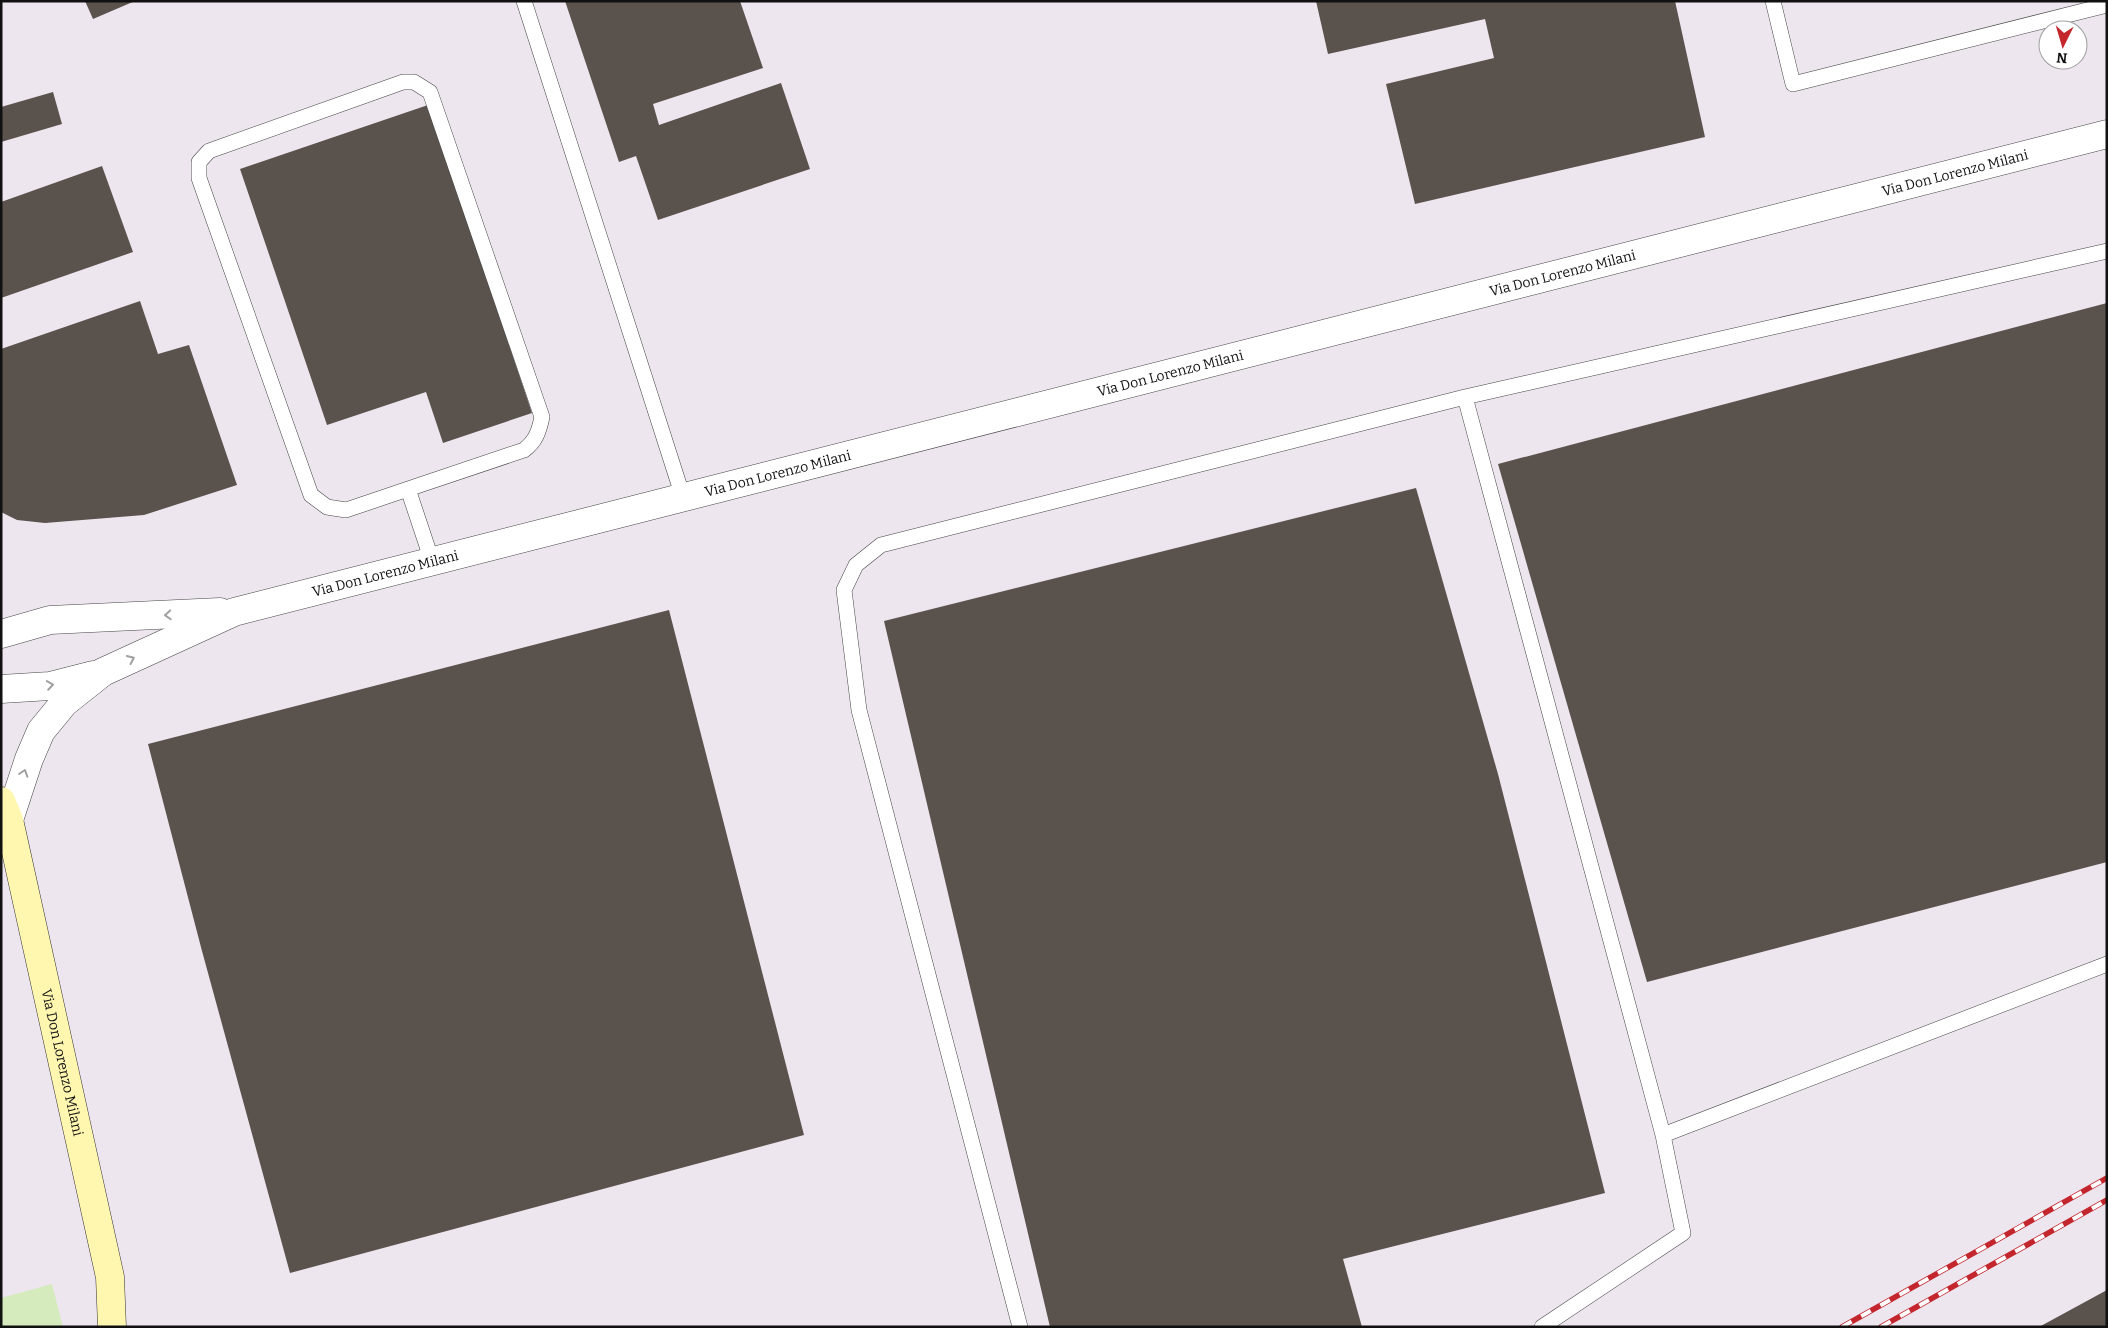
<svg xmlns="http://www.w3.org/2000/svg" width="2108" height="1328" font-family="Bitter,serif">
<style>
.industrial{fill:#eee6ef;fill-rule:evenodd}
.green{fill:#d5ebbd}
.building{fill:#5a524d}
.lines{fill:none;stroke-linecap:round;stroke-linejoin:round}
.lane-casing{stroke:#444;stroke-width:16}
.street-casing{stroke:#444;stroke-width:29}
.secondary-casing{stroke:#333;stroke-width:29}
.lane{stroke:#fff;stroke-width:15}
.street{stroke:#fff;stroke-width:28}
.secondary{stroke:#fff6b0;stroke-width:28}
.rail-casing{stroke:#c4262e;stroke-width:5.5}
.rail{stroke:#fff;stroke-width:4;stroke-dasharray:11;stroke-linecap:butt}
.oneway{stroke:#a0a0a0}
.labels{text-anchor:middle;stroke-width:5;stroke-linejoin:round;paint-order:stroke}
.street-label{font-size:14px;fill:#111;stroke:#fff}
</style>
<rect width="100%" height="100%" fill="#fffdf5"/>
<path class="industrial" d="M1,1H2107V1327H1ZM2048,30H2078V60H2048Z"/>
<path class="green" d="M52,1284L63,1327H1V1298Z"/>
<path class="building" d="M85,1H135L93,19Z
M565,1H740L763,68L653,104L659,125L781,83L810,169L658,220L636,156L619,162Z
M1316,1H1675L1705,137L1415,204L1386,84L1494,58L1485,19L1328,54Z
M53,92L62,124L1,142V107Z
M428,105L532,413L443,443L426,392L327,425L240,169Z
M102,166L133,252L1,298V202Z
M140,301L158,354L189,345L237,485L144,515L45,523L17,520L1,512V349Z
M2107,303V862L1647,982L1498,464Z
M1416,488L1498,774L1605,1193L1343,1259L1362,1327H1050L884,621Z
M669,610L804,1135L290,1273L202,951L148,744Z
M2107,1290V1327H2039Z"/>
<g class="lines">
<defs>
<path id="lane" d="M524,1L683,497
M1773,1L1793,84L2107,5
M2107,251L1465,397L1663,1135L2107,964
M408,489L346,510L327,507L311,495L199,178V162L209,151L403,82H414L430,92L542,417C539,431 536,441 524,450L408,489L432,561
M1020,1327L859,710L844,590L856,565L881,545L1465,397
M1542,1327L1683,1233L1663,1135"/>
<g id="street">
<path d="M1,634L50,620L220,612"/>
<path d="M1,689L50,686L93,675"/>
<path id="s1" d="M9,820L29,759L41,731L64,703L103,672L234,612L2107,134"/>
</g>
<g id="secondary">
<path id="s2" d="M1,801L9,820L110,1277L112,1327"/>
</g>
</defs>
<use href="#lane" class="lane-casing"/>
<use href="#street" class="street-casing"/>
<use href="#secondary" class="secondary-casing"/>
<use href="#lane" class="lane"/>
<use href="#street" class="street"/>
<use href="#secondary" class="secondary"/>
<defs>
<path id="rail" d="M1842,1327L2107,1178
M1881,1327L2107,1200"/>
</defs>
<use href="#rail" class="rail-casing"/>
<use href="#rail" class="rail"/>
</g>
<defs><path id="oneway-chevron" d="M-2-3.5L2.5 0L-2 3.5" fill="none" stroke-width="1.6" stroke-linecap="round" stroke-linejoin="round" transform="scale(1.25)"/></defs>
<g class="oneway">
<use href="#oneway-chevron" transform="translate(168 615) rotate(177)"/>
<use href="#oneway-chevron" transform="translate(131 659) rotate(-25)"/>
<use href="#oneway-chevron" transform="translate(50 685) rotate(-9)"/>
<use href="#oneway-chevron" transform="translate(24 773) rotate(-72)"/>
</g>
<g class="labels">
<g class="street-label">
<text dy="5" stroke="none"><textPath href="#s1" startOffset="2101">Via Don Lorenzo Milani</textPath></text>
<text dy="5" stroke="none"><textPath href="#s1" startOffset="1696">Via Don Lorenzo Milani</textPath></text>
<text dy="5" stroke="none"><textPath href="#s1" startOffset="1291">Via Don Lorenzo Milani</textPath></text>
<text dy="5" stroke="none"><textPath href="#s1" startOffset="886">Via Don Lorenzo Milani</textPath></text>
<text dy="5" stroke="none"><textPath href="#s1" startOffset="481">Via Don Lorenzo Milani</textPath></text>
<text dy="5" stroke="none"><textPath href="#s2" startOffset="269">Via Don Lorenzo Milani</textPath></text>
</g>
</g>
<rect width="2108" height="1328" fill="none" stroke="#111111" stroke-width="5"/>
<g transform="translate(2063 45) rotate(185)"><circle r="24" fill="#ffffff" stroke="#a0a0a0"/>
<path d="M0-4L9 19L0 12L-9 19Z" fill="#c4262e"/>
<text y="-8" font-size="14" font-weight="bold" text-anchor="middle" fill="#111111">N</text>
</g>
</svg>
